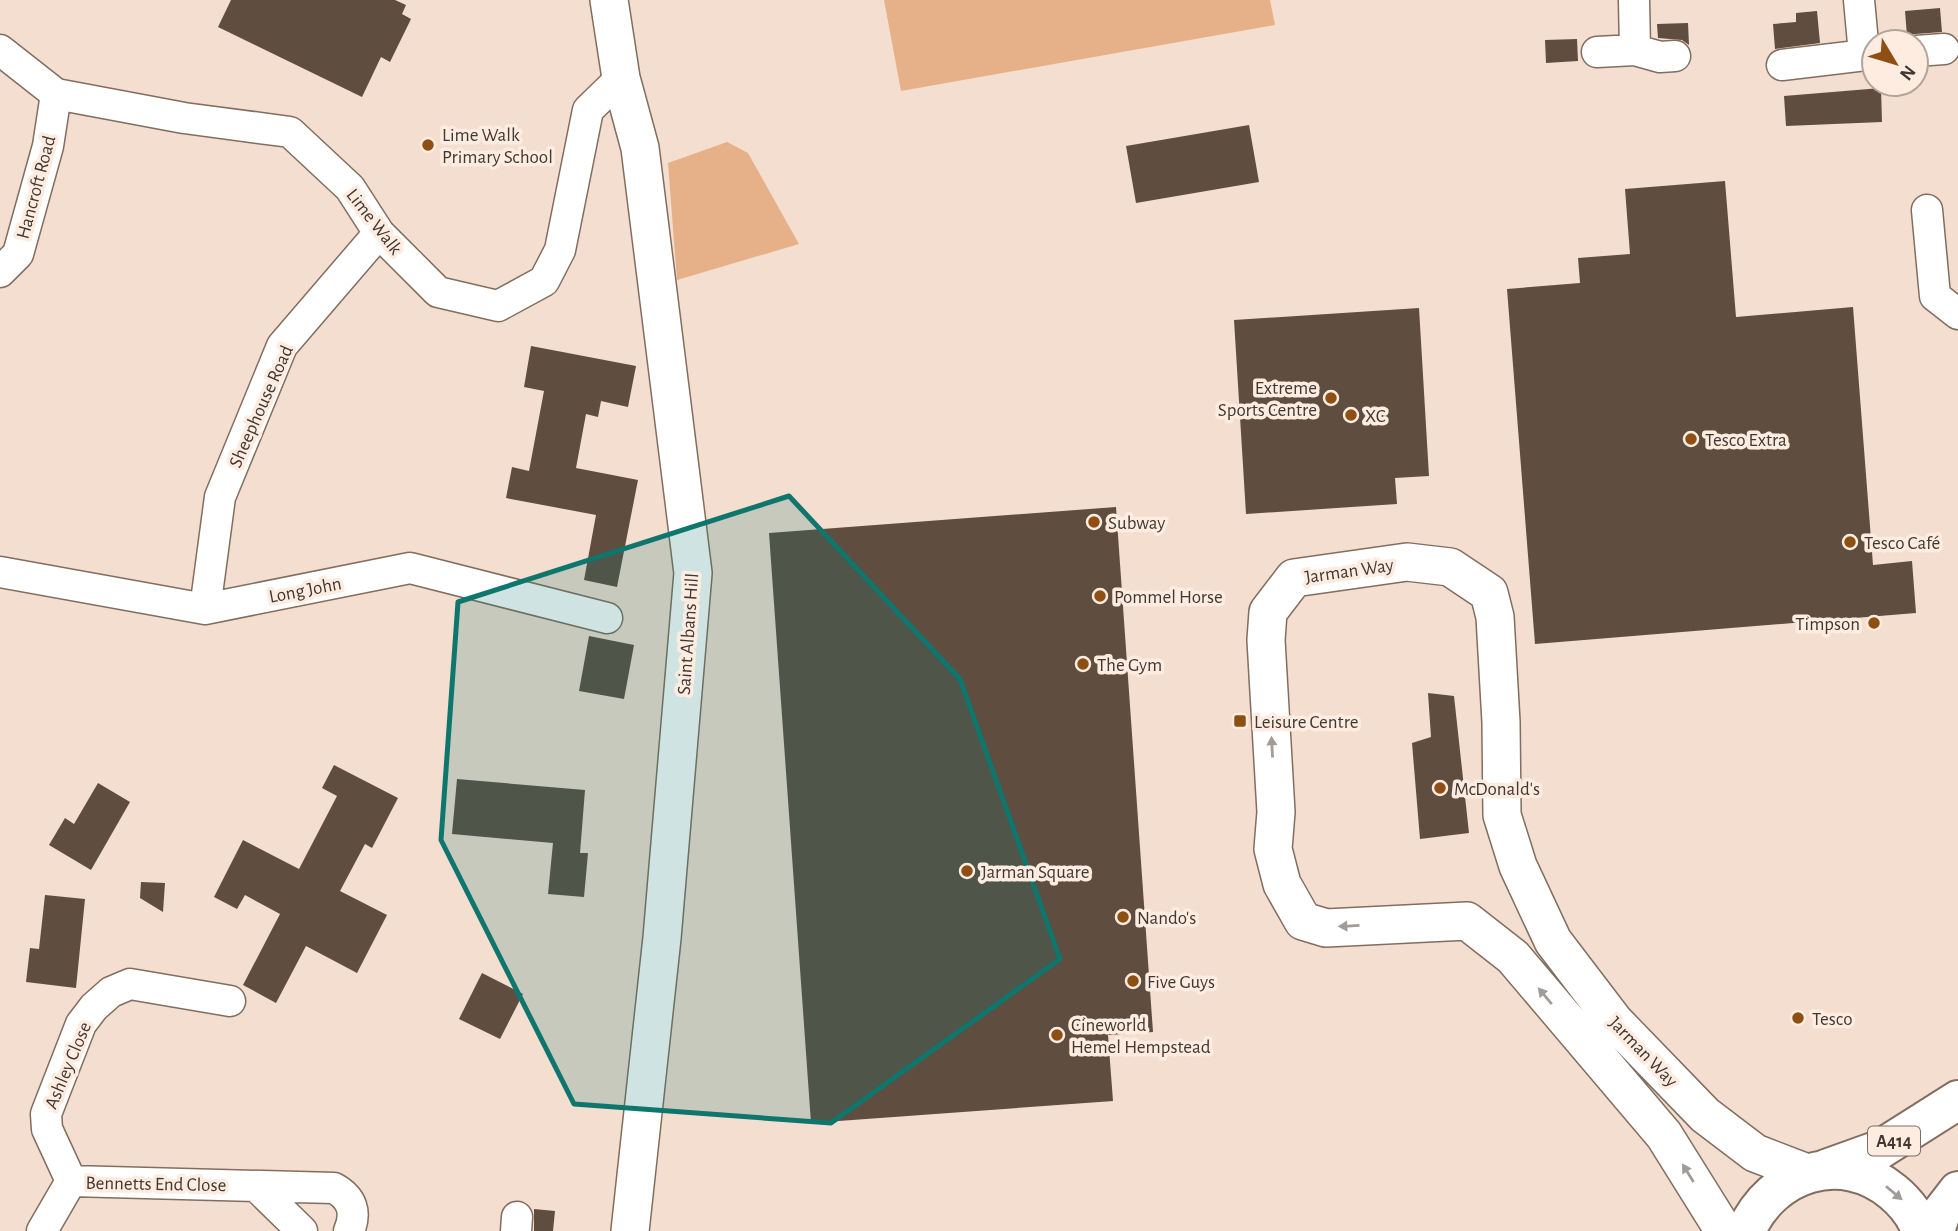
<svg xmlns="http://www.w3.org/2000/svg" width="1958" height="1231" font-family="'Alegreya Sans',sans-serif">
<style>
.green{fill:#e6b189}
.building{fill:#5f4d40}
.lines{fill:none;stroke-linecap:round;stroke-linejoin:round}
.minor-casing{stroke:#816e60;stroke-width:33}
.tertiary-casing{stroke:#816e60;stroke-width:40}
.primary-casing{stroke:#816e60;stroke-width:42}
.minor{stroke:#fff;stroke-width:30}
.tertiary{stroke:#fff;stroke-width:37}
.primary{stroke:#fff;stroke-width:38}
.oneway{fill:#a09c98}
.marked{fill:#0f766e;fill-opacity:0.2;stroke:#0f766e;stroke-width:5;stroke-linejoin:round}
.poi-dot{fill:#8e4f15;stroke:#feece0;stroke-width:2.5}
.labels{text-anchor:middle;stroke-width:7;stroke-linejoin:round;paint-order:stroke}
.shield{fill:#feece0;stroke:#796e66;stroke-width:2}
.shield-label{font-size:18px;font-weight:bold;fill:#403832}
.poi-label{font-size:19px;fill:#403832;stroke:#feece0;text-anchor:start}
.street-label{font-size:19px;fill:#403832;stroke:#feece0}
</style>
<rect width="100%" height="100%" fill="#f4decf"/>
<path class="green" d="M884,0H1270L1275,25L901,91Z
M727,142L748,153L799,244L677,280L668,163Z"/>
<path class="building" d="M231,0H395L406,5L402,14L411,19L390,62L381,57L362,97L218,27Z
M1940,8L1942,32L1915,34L1907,36L1905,11Z
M1817,11L1820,43L1775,49L1773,24L1796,22V13Z
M1688,23L1689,45L1682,40L1658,38L1657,24Z
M1577,39L1578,61L1546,63L1545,40Z
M1881,88L1882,122L1786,126L1784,96Z
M1249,125L1259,182L1136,203L1126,146Z
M1725,181L1736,317L1853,307L1873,565L1912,561L1916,613L1535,644L1507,289L1580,283L1578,258L1630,254L1625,189Z
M1419,308L1429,476L1395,478L1397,504L1246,514L1234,320Z
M531,346L636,366L628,407L601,401L598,417L586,414L576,468L638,480L617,587L584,580L596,515L506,498L512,467L529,471L544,391L524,387Z
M1116,507L1153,1032L1108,1035L1113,1101L811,1123L769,533Z
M589,636L634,645L624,699L579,691Z
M1428,693L1454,696L1469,833L1420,839L1412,743L1431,737Z
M334,765L398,798L372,848L365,844L340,891L387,915L357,973L306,946L276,1003L243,985L280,914L245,895L237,909L214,897L243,840L299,869L337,796L322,788Z
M457,779L585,790L580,853H588L584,897L548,894L553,843L452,834Z
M98,783L130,802L91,870L49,845L65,818L74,824Z
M141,882L165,883L163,912L140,898Z
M45,895L85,899L76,988L26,982L30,948L39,949Z
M482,973L523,994L500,1039L459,1019Z
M534,1209L555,1211L553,1231H534Z"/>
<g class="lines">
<defs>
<path id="minor" d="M1634,0L1635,50L1660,57L1675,56
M1859,0L1864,54
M0,50L56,94L184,118L290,132L350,188L379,233L438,292L498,306L544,281L560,250L588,110L621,78
M1916,51L1944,49
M1597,52L1635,50
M1782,65L1874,54
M1927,210L1935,296L1958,314
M0,272L18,254L48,146L56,94
M0,572L205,609L410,568L607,618
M205,609L220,497L282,346L379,233
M71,1181L47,1129L46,1114L81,1024L94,1007L111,992L130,984L230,1001
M256,1186L302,1231
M42,1231L71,1181L334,1188C352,1198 357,1212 349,1231
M516,1231L517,1217"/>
<path id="tertiary" d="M609,0L621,78L640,148L693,573L662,938L630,1231
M1724,1231L1664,1135L1513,957L1467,921L1326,928L1303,921L1282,884L1273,849L1276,812L1266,640L1268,612L1294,578L1407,562L1450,567L1489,593L1495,617L1501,722L1502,815L1518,866L1553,941L1614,1021L1705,1115L1755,1153L1807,1173"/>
<path id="primary" d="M1826,1169L1879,1150L1958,1100
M1746,1231C1772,1172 1841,1149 1893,1192C1905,1202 1916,1216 1921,1231
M1935,1231L1941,1213L1958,1191"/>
</defs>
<use href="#minor" class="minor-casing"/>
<use href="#tertiary" class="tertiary-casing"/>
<use href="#primary" class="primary-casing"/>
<use href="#minor" class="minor"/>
<use href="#tertiary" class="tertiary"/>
<use href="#primary" class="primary"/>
</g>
<defs><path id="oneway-solid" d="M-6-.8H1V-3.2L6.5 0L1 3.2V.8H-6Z" transform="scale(1.75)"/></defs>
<g class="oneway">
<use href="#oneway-solid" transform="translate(1272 747) rotate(-93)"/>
<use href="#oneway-solid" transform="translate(1349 926) rotate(177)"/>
<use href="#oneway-solid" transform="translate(1545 996) rotate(-130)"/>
<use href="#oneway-solid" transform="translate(1688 1173) rotate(-122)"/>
<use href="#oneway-solid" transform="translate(1894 1193) rotate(40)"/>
</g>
<path class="marked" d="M789,496L960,679L1060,959L831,1123L574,1104L441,840L458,602Z"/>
<g class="poi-dot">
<circle cx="428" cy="145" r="7"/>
<circle cx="1331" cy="398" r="7"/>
<circle cx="1351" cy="415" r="7"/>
<circle cx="1691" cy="439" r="7"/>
<circle cx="1094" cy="522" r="7"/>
<circle cx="1850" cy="542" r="7"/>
<circle cx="1100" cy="596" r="7"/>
<circle cx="1874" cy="623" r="7"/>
<circle cx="1083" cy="664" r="7"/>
<rect x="1233" y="714" width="14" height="14" rx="3.5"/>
<circle cx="1440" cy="788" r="7"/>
<circle cx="967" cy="871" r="7"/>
<circle cx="1123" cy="917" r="7"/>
<circle cx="1133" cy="981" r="7"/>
<circle cx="1798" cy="1018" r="7"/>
<circle cx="1057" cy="1035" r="7"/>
</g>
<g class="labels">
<rect class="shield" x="1868" y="1126.5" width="52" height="29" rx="5"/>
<g class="shield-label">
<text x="1894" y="1147">A414</text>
</g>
<g class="poi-label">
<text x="442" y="141">Lime Walk<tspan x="442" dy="22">Primary School</tspan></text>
<text x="1317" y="394" text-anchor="end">Extreme<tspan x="1317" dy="22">Sports Centre</tspan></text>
<text x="1365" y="422">XC</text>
<text x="1705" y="446">Tesco Extra</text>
<text x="1108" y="529">Subway</text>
<text x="1864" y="549">Tesco Café</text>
<text x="1114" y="603">Pommel Horse</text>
<text x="1860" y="630" text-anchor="end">Timpson</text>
<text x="1097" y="671">The Gym</text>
<text x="1254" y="728">Leisure Centre</text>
<text x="1454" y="795">McDonald's</text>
<text x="981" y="878">Jarman Square</text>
<text x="1137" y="924">Nando's</text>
<text x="1147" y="988">Five Guys</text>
<text x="1812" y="1025">Tesco</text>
<text x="1071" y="1031">Cineworld<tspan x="1071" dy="22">Hemel Hempstead</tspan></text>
</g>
<g class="street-label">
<text transform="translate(35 187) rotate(-75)" y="7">Hancroft Road</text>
<text transform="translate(375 221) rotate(52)" y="7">Lime Walk</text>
<text transform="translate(260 406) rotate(-66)" y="7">Sheephouse Road</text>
<text transform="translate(1349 570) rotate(-8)" y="7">Jarman Way</text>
<text transform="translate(305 589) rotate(-11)" y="7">Long John</text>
<text transform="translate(687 634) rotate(-86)" y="7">Saint Albans Hill</text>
<text transform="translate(1644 1051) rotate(46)" y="7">Jarman Way</text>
<text transform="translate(67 1065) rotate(-67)" y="7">Ashley Close</text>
<text transform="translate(156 1183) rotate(1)" y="7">Bennetts End Close</text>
</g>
</g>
<g transform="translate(1895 63) rotate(128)"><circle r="33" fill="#feece0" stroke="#b2a49a" stroke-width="2"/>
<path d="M0-5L12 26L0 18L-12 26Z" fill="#8e4f15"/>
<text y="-10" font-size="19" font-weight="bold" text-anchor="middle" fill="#403832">N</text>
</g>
</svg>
